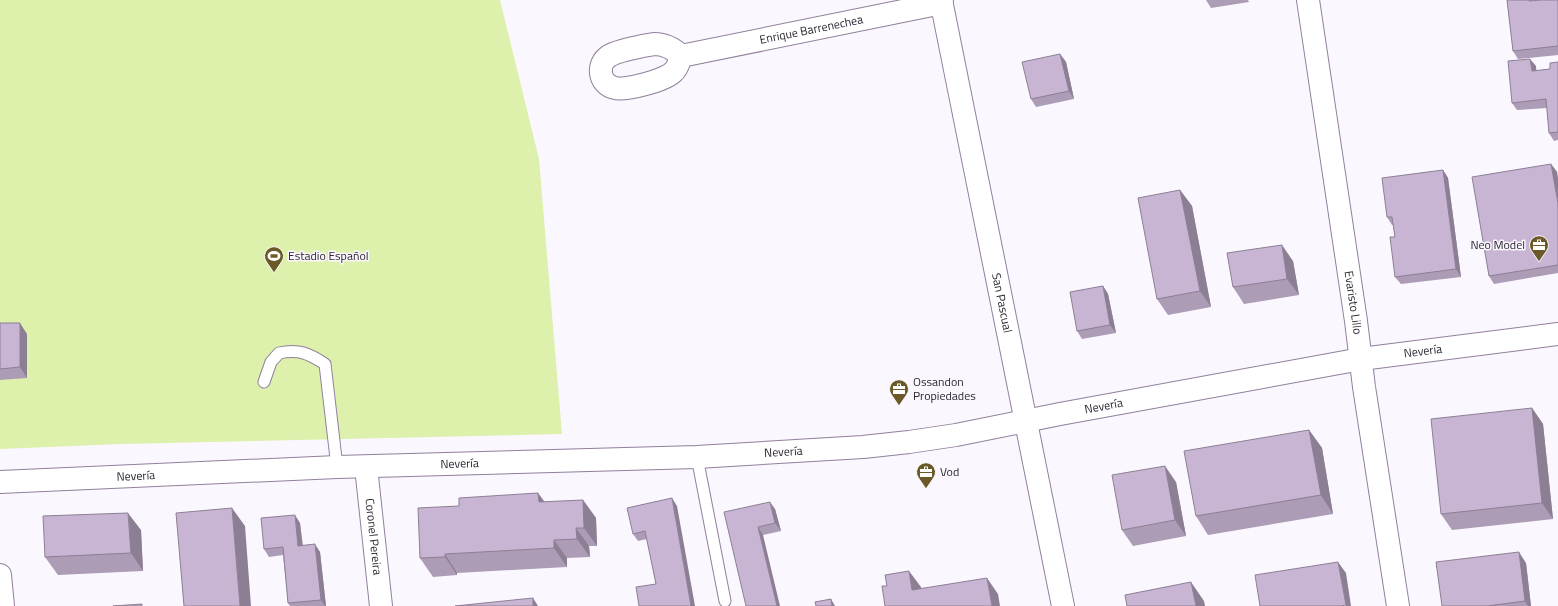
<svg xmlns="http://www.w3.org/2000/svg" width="1558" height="606" font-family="'Titillium Web',sans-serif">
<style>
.garden{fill:#ddf0ac}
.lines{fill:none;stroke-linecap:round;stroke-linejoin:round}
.service-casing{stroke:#917f9c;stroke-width:13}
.minor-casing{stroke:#917f9c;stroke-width:24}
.tertiary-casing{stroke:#917f9c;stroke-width:24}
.service{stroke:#fff;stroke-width:11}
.minor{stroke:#fff;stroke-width:22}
.tertiary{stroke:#fff;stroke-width:22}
.wall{fill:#ac9cb6}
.shaded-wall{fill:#8c7f94}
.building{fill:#c8b5d4;stroke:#8c7f94}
.labels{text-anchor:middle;stroke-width:3;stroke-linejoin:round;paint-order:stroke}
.street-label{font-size:12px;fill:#2d2632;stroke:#fbf7fe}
.poi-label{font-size:12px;fill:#2d2632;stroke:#fbf7fe;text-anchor:start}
</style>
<rect width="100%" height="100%" fill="#fbf7fe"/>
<path class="garden" d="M0,0H500L539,159L562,434L121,444L0,449Z"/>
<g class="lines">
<defs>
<path id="service" d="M264,382L271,362L279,353C299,349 308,353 325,364L337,467
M697,457L725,601"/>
<g id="minor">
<path id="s1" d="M1308,0L1356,321L1364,387L1398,606"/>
<path d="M654,44C665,44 673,48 681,56C679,62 678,68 673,72C666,80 625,91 615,88C599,85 596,64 609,56C618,50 643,46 654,44Z"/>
<path id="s2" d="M681,56L942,3"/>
<path id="s3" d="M366,467L381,606"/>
</g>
<g id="tertiary">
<path id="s4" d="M941,0L1063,606"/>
<path id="s5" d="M0,482L337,467L697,457L863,447L909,442L956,435L1060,414L1361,359L1558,334"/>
<path d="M0,575L3,606"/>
</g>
</defs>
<use href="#service" class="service-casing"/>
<use href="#minor" class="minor-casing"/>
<use href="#tertiary" class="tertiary-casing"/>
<use href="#service" class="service"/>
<use href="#minor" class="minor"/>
<use href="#tertiary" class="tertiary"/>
</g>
<path class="wall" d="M1206,0H1248L1249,2L1211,8Z
M1507,0H1533V1L1558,0V55L1518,59L1513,51Z
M1060,54L1066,62L1074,99L1036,107L1031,99Z
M1558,62V140L1554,141L1549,133L1547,108L1517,110L1512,103L1536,66V71L1550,69Z
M1551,164L1557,172L1558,179V273L1494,284L1489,276Z
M1443,170L1448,178L1461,277L1401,284L1395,277V237L1393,225H1392L1387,217Z
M1180,190L1192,206L1211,307L1168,315L1157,299Z
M1293,261L1299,295L1244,304L1233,287Z
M1103,286L1108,294L1116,333L1082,339L1077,331Z
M0,323L27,334V378L0,380Z
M1532,408L1543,424L1553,519L1452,530L1441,514Z
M1309,430L1322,448L1333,514L1208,535L1196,516Z
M1176,482L1186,536L1133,546L1122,530Z
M538,493L545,502L583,500L596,518L597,546H589L590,557L567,558V567L457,573V575L433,577L420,558L459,506Z
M677,506L656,584L647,539L638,541L633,534Z
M775,509L781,531L763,535L724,512Z
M300,523L303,545L320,552L326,606H290L288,603L283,555L269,557L264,549Z
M141,530L143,571L58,575L45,557Z
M1526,563L1531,606H1442Z"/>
<path class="shaded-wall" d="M1060,54L1066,62L1074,99L1069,91Z
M1530,59L1536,66L1537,79L1532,71Z
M1551,164L1557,172L1558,179V203Z
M1443,170L1448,178L1461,277L1456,269Z
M1180,190L1192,206L1211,307L1200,291Z
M1282,245L1293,261L1299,295L1287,279Z
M1103,286L1108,294L1116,333L1110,325Z
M20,323L27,334V378L20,367Z
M1532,408L1543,424L1553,519L1542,503Z
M1309,430L1322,448L1333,514L1321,495Z
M1165,466L1176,482L1186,536L1175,520Z
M538,493L551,512L539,502Z
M672,498L677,506L695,606H691Z
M583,500L596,518L597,546L584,528Z
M770,502L775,509L781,531L775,523Z
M232,508L245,526L251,606H240Z
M128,513L141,530L143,571L131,553Z
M295,515L300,523L303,553L298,546Z
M758,527L763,535L780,606H777Z
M576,528L589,546L590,557L577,539Z
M554,540L567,558V567L554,548Z
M315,544L320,552L326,606H325L321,600Z
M1519,552L1526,563L1531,606H1528L1525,601Z
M445,554L457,573V575L445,557Z
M1338,562L1346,573L1351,606H1346V605Z
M909,571L921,587L924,606L912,590Z
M987,578L998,594L1000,606H992Z
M1191,582L1204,601L1205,606H1196Z
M533,598L538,606H533Z
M831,599L835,606H832Z"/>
<path class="building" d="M1507,0H1529V1L1542,0H1558V46L1513,51Z
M1060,54L1069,91L1031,99L1022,62Z
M1530,59L1532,71L1550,69V63L1558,62V132L1549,133L1546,99L1512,103L1508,61Z
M1551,164L1558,203V265L1489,276L1472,177Z
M1443,170L1456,269L1395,277L1390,237H1395L1392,217H1387L1382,178Z
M1180,190L1200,291L1157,299L1138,198Z
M1282,245L1287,279L1233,287L1227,253Z
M1103,286L1110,325L1077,331L1070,292Z
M0,323H20V367L0,369Z
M1532,408L1542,503L1441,514L1431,419Z
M1309,430L1321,495L1196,516L1184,451Z
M1165,466L1175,520L1122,530L1112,475Z
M538,493L539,502L583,500L584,528H576L577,539L554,540V548L445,554V557L420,558L418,508L459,506V498Z
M672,498L691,606H639L636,587L656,584L645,531L633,534L627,508Z
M770,502L775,523L758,527L777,606H746L724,512Z
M232,508L240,606H184L176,513Z
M128,513L131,553L45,557L43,516Z
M295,515L298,546L315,544L321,600L288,603L283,547L264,549L261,518Z
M1519,552L1525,601L1487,606H1442L1436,562Z
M1338,562L1346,605L1341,606H1260L1255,575Z
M909,571L912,590L987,578L992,606H885L882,586H887L885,575Z
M1191,582L1196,606H1127L1125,595Z
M533,598V606H455Z
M831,599L832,606H816L815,602Z
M142,604V606H113Z"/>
<defs>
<symbol id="office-pin" viewBox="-11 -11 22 30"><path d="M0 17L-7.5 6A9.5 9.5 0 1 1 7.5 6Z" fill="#6b5a28" stroke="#fbf7fe"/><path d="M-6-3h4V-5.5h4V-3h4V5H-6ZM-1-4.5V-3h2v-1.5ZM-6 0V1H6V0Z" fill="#fff"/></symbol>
<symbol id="stadium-pin" viewBox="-11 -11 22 30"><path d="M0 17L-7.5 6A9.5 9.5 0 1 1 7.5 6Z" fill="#6b5a28" stroke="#fbf7fe"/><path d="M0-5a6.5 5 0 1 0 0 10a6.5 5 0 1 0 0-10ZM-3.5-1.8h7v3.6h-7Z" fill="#fff"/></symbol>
</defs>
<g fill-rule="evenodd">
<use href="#office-pin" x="1528" y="234" width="22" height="30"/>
<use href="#stadium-pin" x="263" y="245" width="22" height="30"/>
<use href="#office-pin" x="888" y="378" width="22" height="30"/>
<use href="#office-pin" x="915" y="461" width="22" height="30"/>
</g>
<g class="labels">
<g class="street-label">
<text dy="4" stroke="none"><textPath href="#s2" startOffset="133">Enrique Barrenechea</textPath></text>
<text dy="4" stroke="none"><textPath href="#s4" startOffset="309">San Pascual</textPath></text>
<text dy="4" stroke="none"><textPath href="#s1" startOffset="306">Evaristo Lillo</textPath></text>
<text dy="4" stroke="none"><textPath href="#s5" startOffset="1432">Nevería</textPath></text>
<text dy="4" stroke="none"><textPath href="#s5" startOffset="1108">Nevería</textPath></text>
<text dy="4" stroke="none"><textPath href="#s5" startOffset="784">Nevería</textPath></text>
<text dy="4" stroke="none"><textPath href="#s5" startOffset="460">Nevería</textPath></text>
<text dy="4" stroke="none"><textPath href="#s5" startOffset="136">Nevería</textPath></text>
<text dy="4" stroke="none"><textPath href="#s3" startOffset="70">Coronel Pereira</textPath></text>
</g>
<g class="poi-label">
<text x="1525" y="249" text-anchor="end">Neo Model</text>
<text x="288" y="260">Estadio Español</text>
<text x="913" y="386">Ossandon<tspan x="913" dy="14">Propiedades</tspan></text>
<text x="940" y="476">Vod</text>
</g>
</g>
</svg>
